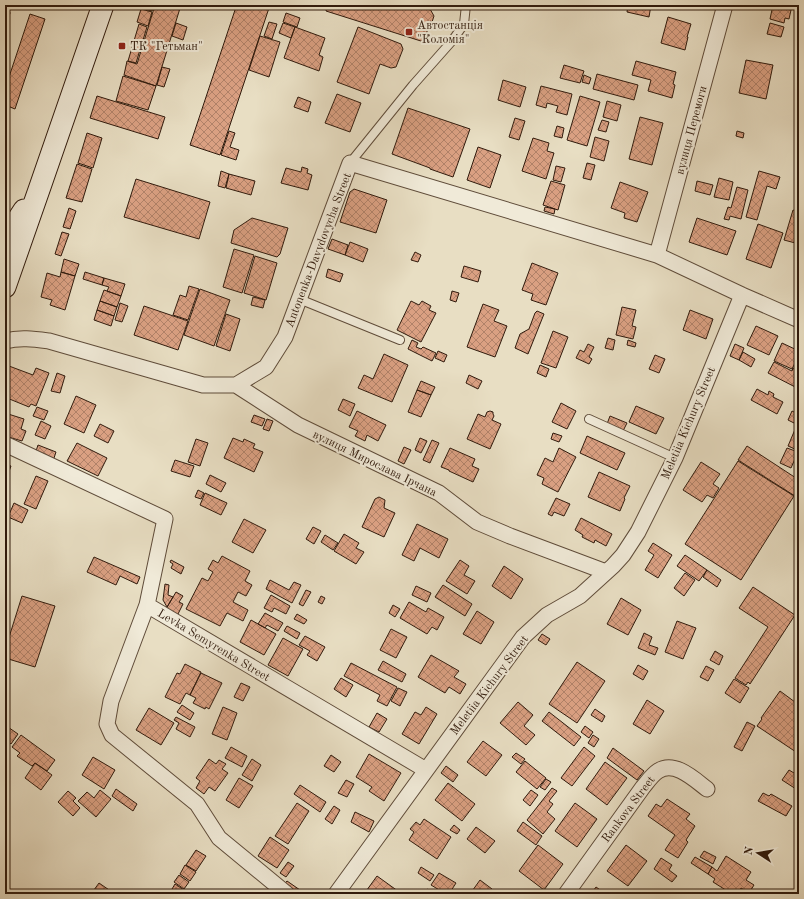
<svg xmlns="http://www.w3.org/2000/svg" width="804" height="899" font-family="'Old Standard TT',serif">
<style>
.building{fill:url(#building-cross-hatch);stroke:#311b0d}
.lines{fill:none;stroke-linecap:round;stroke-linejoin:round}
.service-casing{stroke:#5f4c3a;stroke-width:10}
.minor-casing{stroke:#5f4c3a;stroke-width:17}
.secondary-casing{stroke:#311b0d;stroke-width:23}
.service{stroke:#f0ead8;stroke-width:8}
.minor{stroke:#f0ead8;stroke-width:15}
.secondary{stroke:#f0ead8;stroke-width:21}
.poi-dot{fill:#8f2418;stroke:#f0ead8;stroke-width:1.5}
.labels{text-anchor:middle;stroke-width:4;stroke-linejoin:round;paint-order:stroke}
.poi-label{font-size:12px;fill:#311b0d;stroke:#f0ead8;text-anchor:start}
.street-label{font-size:12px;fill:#311b0d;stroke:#f0ead8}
</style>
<defs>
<pattern id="building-cross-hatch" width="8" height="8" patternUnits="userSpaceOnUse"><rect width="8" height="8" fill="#daa082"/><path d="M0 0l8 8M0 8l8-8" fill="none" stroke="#b18269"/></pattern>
</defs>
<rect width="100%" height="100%" fill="#e8dec3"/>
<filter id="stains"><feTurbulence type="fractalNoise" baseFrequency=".005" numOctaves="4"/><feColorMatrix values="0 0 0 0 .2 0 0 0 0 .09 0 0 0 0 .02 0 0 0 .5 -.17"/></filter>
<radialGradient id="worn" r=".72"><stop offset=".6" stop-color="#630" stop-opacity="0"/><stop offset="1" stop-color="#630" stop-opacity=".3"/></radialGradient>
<path class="building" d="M145,5H154L152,11L144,9Z
M155,5H181L156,86L124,75L127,61L137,64Z
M229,5H270L220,155L190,145L236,7Z
M329,5H411L414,6L415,5H418L430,9L434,16L432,22L430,21L424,42L326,11L327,6H329Z
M628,5H651L649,17L627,12Z
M773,5H784L789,6V9L791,10L789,19L785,18L784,23L770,19Z
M5,7H8L10,13L5,29Z
M141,9L152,12L148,26L137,22Z
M286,13L300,18L297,27L283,22Z
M30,14L45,19L15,109L5,105V89Z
M668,17L691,24L687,37H688L685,50L661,43Z
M269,22L277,24L272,39L264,36Z
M176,23L187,27L183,40L172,36Z
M283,23L295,27L291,38L279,33Z
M770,23L784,27L781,37L767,34Z
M139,24L147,27L136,63L128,61Z
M295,27L325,38L319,55L323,57L319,71L284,58Z
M358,27L401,44L403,49L396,67L391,68L380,64L369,94L337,82Z
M260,36L280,42L269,77L249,70Z
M746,60L773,65L766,99L739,93Z
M636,61L676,72L673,84L675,85L672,98L648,91L651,80L632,75Z
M564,65L584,71L580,83L560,78Z
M162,67L170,69L164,87L157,85Z
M597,74L638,85L634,100L593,89Z
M584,75L591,78L589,84L582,82Z
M123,76L156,86L148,110L116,101Z
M503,80L526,87L520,107L498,100Z
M541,86L572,94L567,115L556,112L558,106L547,103L546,108L536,105Z
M337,94L361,103L350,132L325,123Z
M97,96L165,117L158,139L90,118Z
M580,96L600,102L587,146L567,140Z
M298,97L311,102L308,112L294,107Z
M607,101L621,105L617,121L603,117Z
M408,108L470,129L453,177L430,169V168L392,154Z
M640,117L663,123L652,165L629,159Z
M515,118L525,121L519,140L509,137Z
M602,120L609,122L606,132L598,130Z
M557,126L564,128L562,138L554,136Z
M229,131L235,133L230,147L239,150L236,160L221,155Z
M737,131L744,133L743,138L736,136Z
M87,133L102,138L93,168L78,163Z
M595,137L609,141L604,161L590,157Z
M533,138L549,143L547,151L554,153L546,179L522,171Z
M478,147L501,155L490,188L467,180Z
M587,163L595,165L591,180L583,178Z
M77,164L92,169L82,202L66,198Z
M556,166L565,168L561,182L553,180Z
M302,167L308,169L307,173L312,175L308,190L281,183L286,168L301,172Z
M221,171L229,174L225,188L218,186Z
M759,171L780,177L776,189L767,186L757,220L746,217Z
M229,174L255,181L251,195L226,188Z
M719,178L733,182L729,200L714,197Z
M136,179L210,202L199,239L124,217Z
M551,181L565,185L558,210L543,205Z
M697,181L713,185L710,195L695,191Z
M620,182L648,192L637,222L624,218L625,213L611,208Z
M737,187L748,190L741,219L730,216L729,220L724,219L728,207L731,208Z
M354,189L387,200L376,233L340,222L350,192Z
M545,207L555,209L554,214L544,211Z
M69,208L76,211L70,229L63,227Z
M793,210L799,212V244L784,240Z
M252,218L288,228L280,254L277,257L231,243L234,230Z
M697,218L736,231L727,255L689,242Z
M758,224L783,233L771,268L746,259Z
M62,232L69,234L61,256L55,254Z
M332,239L348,245L345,255L328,249Z
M350,242L368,249L363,262L345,255Z
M234,249L254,255L242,293L223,287Z
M415,252L421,255L418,262L411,260Z
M255,256L277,263L266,300L244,293Z
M64,259L79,264L75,276L61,272Z
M532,263L558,273L546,305L531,300L533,294L522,290Z
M464,266L481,271L478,282L461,277Z
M328,269L343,274L340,282L326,277Z
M61,272L75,276L65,310L50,305L52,300L41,297L47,273L60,277Z
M85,272L104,278L102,285L83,279Z
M104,278L125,284L121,296L107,291L109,287L102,285Z
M189,286L199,289L188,320L173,315L180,295L186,297Z
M200,289L230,300L214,346L184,335Z
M104,290L121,296L117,307L100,301Z
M452,291L459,293L456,302L450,300Z
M253,297L265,300L263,308L251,305Z
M100,301L117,307L114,316L97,310Z
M411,301L419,305L422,301L431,306L429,310L436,313L421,342L397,330Z
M120,303L128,306L122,322L115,320Z
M483,304L499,310L494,321L507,326L495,357L467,347Z
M144,306L188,321L178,350L134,335Z
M622,307L636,310L632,326L636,327L633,339L616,335Z
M97,310L114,316L111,326L94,320Z
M690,310L713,319L706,339L683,330Z
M537,311L544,314L528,354L515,348L520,334L529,329L535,313Z
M226,314L240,319L230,351L216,346Z
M756,326L778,336L769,355L747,345Z
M553,331L568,337L556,368L541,363Z
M608,338L615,340L613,350L605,348Z
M412,340L418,343L416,347L421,349L423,347L436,353L432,361L408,349Z
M628,340L636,343L635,347L627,345Z
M782,343L799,351V355L792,369L774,361Z
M588,344L594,347L589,357L592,359L589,364L576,358L580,350L584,352Z
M735,344L744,348L739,360L730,356Z
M438,351L447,355L444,362L435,358Z
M743,352L755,359L751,367L739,360Z
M384,354L408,365L392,402L358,388L364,375L373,379Z
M655,355L665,359L659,373L649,369Z
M774,362L792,371L793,368L799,371V389L768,373Z
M540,365L549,369L546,377L537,373Z
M9,366L33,375L36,368L49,373L36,406L31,404L29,407L7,398L9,393L5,392V375Z
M57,373L65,376L60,393L51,391Z
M469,375L482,381L478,389L466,383Z
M421,381L435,387L431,395L417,390Z
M757,389L768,395L769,391L774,394L773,397L783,402L777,414L751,400Z
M417,390L431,395L421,417L408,412Z
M76,396L96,405L84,433L64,424Z
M343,399L355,404L350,416L338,410Z
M561,403L576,411L567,429L552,422Z
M636,406L664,418L656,434L629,422Z
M37,407L48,411L44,420L33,416Z
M357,411L386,425L378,441L367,435L365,441L355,436L358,431L349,427Z
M490,411L493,412V414L494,416L492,420L501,424L490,449L467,439L478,414L485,417L487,412Z
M792,411L798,414L794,423L788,420Z
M5,413L24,419L21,429L26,431L22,441L5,436Z
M254,415L265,419L262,426L251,422Z
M610,416L627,423L623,431L607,424Z
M267,419L273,421L269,431L263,429Z
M799,420V451L788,446Z
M41,421L51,426L45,439L35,435Z
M100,424L114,431L108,443L94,436Z
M553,433L562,436L559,442L551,439Z
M587,436L625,453L617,470L580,453Z
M233,438L243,442L244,439L255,444L253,448L263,452L254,472L224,458Z
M420,438L427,441L421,453L415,450Z
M196,439L208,443L200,466L188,462Z
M432,440L439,443L430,463L423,460Z
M77,443L107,458L98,476L67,461Z
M38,445L56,452L53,461L35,454Z
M747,446L799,480V490L795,496L738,460Z
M404,447L411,450L404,464L398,461Z
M450,448L475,459L472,466L479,469L473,482L449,471V470L441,467Z
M559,448L576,457L558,492L542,484L544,478L537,475L545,458L553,462Z
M787,448L798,452L791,468L780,463Z
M175,460L194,466L190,477L171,471Z
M738,461L794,496L741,580L685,544Z
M701,462L720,474L713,484L719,488L713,498L707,495L702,502L683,490Z
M5,464L11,466L5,482Z
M599,472L630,486L624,498L625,499L620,511L588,497Z
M210,475L226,483L221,492L206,484Z
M36,476L48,481L36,509L24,504Z
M198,490L204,493L201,499L195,497Z
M205,493L227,503L221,515L200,505Z
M379,497L385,500L384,508L395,513L384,537L362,527L375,499Z
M556,498L570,504L564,516L554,512L552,516L548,514Z
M14,503L28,510L22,523L8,517Z
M581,518L612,534L606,546L595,540L594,543L582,537L583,535L575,530Z
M244,519L266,530L253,553L232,542Z
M417,524L448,539L439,558L420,548L414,561L402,555Z
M313,527L321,531L314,544L306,539Z
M344,534L359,543L356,548L364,552L356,564L334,551Z
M325,535L338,543L333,550L321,542Z
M653,543L672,555L658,578L645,570L654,555L648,551Z
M685,555L707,570L699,581L677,566Z
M222,556L250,571L245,581L252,585L246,596L238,592L233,602L248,610L243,621L227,613L220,626L186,609L202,578L208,581L213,572L208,569L213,560L218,563Z
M94,557L140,577L137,584L120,576L116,585L87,572Z
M171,560L184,567L181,574L171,568L173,564L170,562Z
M460,560L469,566L464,575L475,581L467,594L446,581Z
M504,566L523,579L511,599L492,586Z
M707,570L721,580L717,587L703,577Z
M685,573L695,580L684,596L674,588Z
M270,580L289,590L294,582L301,585L292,603L266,589Z
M165,584L169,585L168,595L173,597L167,607L163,600Z
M443,585L472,604L465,616L435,597Z
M416,586L431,593L427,602L412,595Z
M753,587L795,615L750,684L748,682L746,685L735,678L768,627L739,608Z
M306,590L311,592L303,606L299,604Z
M176,592L183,596L179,602L183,604L177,616L166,609Z
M271,595L290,606L286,614L274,608L272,612L264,608Z
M22,596L55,606L35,667L5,658V650Z
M321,596L325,598L322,604L318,602Z
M621,598L641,610L628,635L607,624Z
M409,602L426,612L428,608L444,617L437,630L432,627L427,634L400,618Z
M393,605L400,609L395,617L389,613Z
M477,611L494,622L481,644L463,634Z
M265,613L283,623L278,631L267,625L265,628L258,624Z
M297,614L307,620L304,624L294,619Z
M251,620L276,634L264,655L240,642Z
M677,621L696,628L683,659L665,652Z
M287,626L300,633L297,639L284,631Z
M391,629L407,637L396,658L380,650Z
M644,633L652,637L649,645L658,648L655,655L638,648Z
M542,634L550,639L546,645L538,640Z
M305,636L325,647L317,661L307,655L310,651L299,645Z
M283,638L303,649L288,676L268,665Z
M715,651L723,656L719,665L710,660Z
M431,655L459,671L454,677L466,684L460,694L449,687L445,693L418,677Z
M383,661L406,674L402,682L378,670Z
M577,662L605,681L577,723L549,704Z
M351,663L397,687L387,706L377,701L380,695L344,676Z
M185,664L201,672L190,695L186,693L180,704L165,697L177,673L180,674Z
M638,665L648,671L643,680L633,674Z
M706,666L714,670L708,681L700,677Z
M201,673L222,683L209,709L206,707L205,709L193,703L196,698L190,695Z
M341,678L353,685L346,697L334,689Z
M734,679L749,688L740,703L725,693Z
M241,683L250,687L243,701L234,697Z
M398,688L407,692L400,706L391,701Z
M780,691L799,705V754L757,726L762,719L761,718Z
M647,700L664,711L650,734L633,724Z
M518,702L533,715L524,726L535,735L526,745L500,723Z
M182,705L194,713L190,720L177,712Z
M223,707L237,713L227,740L212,734Z
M426,707L437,714L419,744L402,734L415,712L421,715Z
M149,708L174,723L161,745L136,730Z
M595,709L605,716L602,722L591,715Z
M549,712L581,737L574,746L542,721Z
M377,713L387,719L379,732L369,727Z
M176,717L195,727L190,737L176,729L179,723L174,720Z
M747,722L755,726L742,751L734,747Z
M5,725L18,734L11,744L5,739V734L6,732L5,731Z
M585,726L593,732L589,738L581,732Z
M21,735L55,760L47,771L35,763L32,766L17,756L20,753L12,747Z
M593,735L599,739L594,747L588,743Z
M483,741L502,755L486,776L467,762Z
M231,747L247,756L242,767L225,758Z
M584,747L595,756L572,786L561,778Z
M613,748L644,771L637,780L607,758Z
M516,753L525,759L521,764L512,757Z
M369,754L401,773L384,801L369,791L372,787L356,777Z
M331,755L341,762L334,772L324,766Z
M93,757L115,770L104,789L82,775Z
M209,759L216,764L219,760L226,764L222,769L228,773L215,791L209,787L204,794L196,788L200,781L196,778Z
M252,759L261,765L252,781L242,775Z
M525,761L546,778L537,789L516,772Z
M605,762L627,778L607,805L586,789Z
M35,763L52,775L41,790L25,778Z
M446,766L458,775L453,782L441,773Z
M789,770L799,776V783L796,789L782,780Z
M239,778L253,786L239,808L226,800Z
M546,779L551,782L545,790L540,787Z
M346,780L354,784L347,797L338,793Z
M448,783L475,804L462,821L435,800Z
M300,785L326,802L320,812L294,794Z
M552,788L557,791L549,801L553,804L547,812L555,819L543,834L527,820Z
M116,789L137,804L133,811L112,796Z
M100,790L111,799L96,817L78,801L87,792L94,798Z
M531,790L538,795L530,806L523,800Z
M68,791L76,798L73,801L80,808L73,816L58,802Z
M763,793L769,796L771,794L792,806L786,816L758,801Z
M667,799L690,814L686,819L695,826L686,840L688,842L678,858L665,850L675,835L648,816L656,804L661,807Z
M297,803L309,811L288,844L275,836Z
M575,803L597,819L577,847L555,831Z
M334,806L340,810L332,824L325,819Z
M355,812L374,821L369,832L351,822Z
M424,819L451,837L437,859L409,840L414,832L410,829L416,822L420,825Z
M523,822L542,836L536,845L517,831Z
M454,825L460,830L457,834L450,830Z
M476,827L495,841L485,853L467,839Z
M270,837L289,850L277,868L258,856Z
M538,845L563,864L544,890L519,871Z
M626,845L647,861L628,886L607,871Z
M196,850L206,856L196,871L186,865Z
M704,851L716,857L713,864L700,857Z
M726,856L751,872L746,880L754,885L749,893L741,888L738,894H732L713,882L715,879L708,874L712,867L717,871Z
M695,857L712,867L708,874L691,863Z
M661,858L672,865L669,870L677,876L672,882L654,869Z
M288,862L294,866L286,877L280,873Z
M185,865L196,872L190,881L180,874Z
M421,867L434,875L430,881L418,873Z
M439,873L456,883L449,894H446L431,885Z
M179,875L189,882L184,889L174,882Z
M377,876L402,894H364Z
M480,880L492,889L489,894H470Z
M287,881L300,890L297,894H291L282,887Z
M99,883L115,894H91Z
M175,884L184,890L181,894H169Z
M799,885V894H794Z
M596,887L606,894H591Z
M427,889L435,894H424Z
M510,890L516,894H508Z"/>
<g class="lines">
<defs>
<path id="service" d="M350,163L413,85L452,41L464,24L466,5
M299,299L400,340
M589,419L675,458"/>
<path id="minor" d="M657,255L725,5
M5,341C20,337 34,339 49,341L203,385H236L266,367L285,337L350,163L657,255L742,295L799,320
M236,385L298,425L439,493L477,522L510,536L606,572
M5,444L165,519L147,605L426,770
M147,605L111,701L107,724L112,735L197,804L219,838L287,894
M336,894L523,637L547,615L580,596L613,566L623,555L638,532L675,458L742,295
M566,894L643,787C648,781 652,775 658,771C675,760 695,780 707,789"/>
<path id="secondary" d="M5,236L9,233L24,210
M5,287L41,184L103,5"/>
</defs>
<use href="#service" class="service-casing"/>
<use href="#minor" class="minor-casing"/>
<use href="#secondary" class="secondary-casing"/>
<use href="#service" class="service"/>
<use href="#minor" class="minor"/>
<use href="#secondary" class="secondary"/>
</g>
<g class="poi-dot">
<rect x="405" y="28" width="8" height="8" rx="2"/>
<rect x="118" y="42" width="8" height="8" rx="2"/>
</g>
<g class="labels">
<g class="poi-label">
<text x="417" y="29">Автостанція<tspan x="417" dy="14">"Коломія"</tspan></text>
<text x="130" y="50">ТК "Гетьман"</text>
</g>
<g class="street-label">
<text transform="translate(691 130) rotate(-75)" y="4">вулиця Перемоги</text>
<text transform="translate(318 250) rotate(-69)" y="4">Antonenka-Davydovycha Street</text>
<text transform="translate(688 423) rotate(-67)" y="4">Meletiia Kichury Street</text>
<text transform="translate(375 463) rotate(26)" y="4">вулиця Мирослава Ірчана</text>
<text transform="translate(214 645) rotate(31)" y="4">Levka Semyrenka Street</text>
<text transform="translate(489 685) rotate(-53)" y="4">Meletiia Kichury Street</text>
<text transform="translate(628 809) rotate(-53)" y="4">Rankova Street</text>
</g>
</g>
<rect width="804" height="899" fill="none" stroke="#e8dec3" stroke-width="20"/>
<rect x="6" y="6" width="792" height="887" fill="none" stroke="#311b0d" stroke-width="2"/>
<rect x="10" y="10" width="784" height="879" fill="none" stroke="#311b0d"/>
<g transform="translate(758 853) rotate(282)" stroke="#f0ead8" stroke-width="3" paint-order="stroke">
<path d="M0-3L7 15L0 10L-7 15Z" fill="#311b0d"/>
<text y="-6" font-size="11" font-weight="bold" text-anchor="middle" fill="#311b0d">N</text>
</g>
<rect width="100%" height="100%" filter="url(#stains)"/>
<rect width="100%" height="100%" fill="url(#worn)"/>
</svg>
